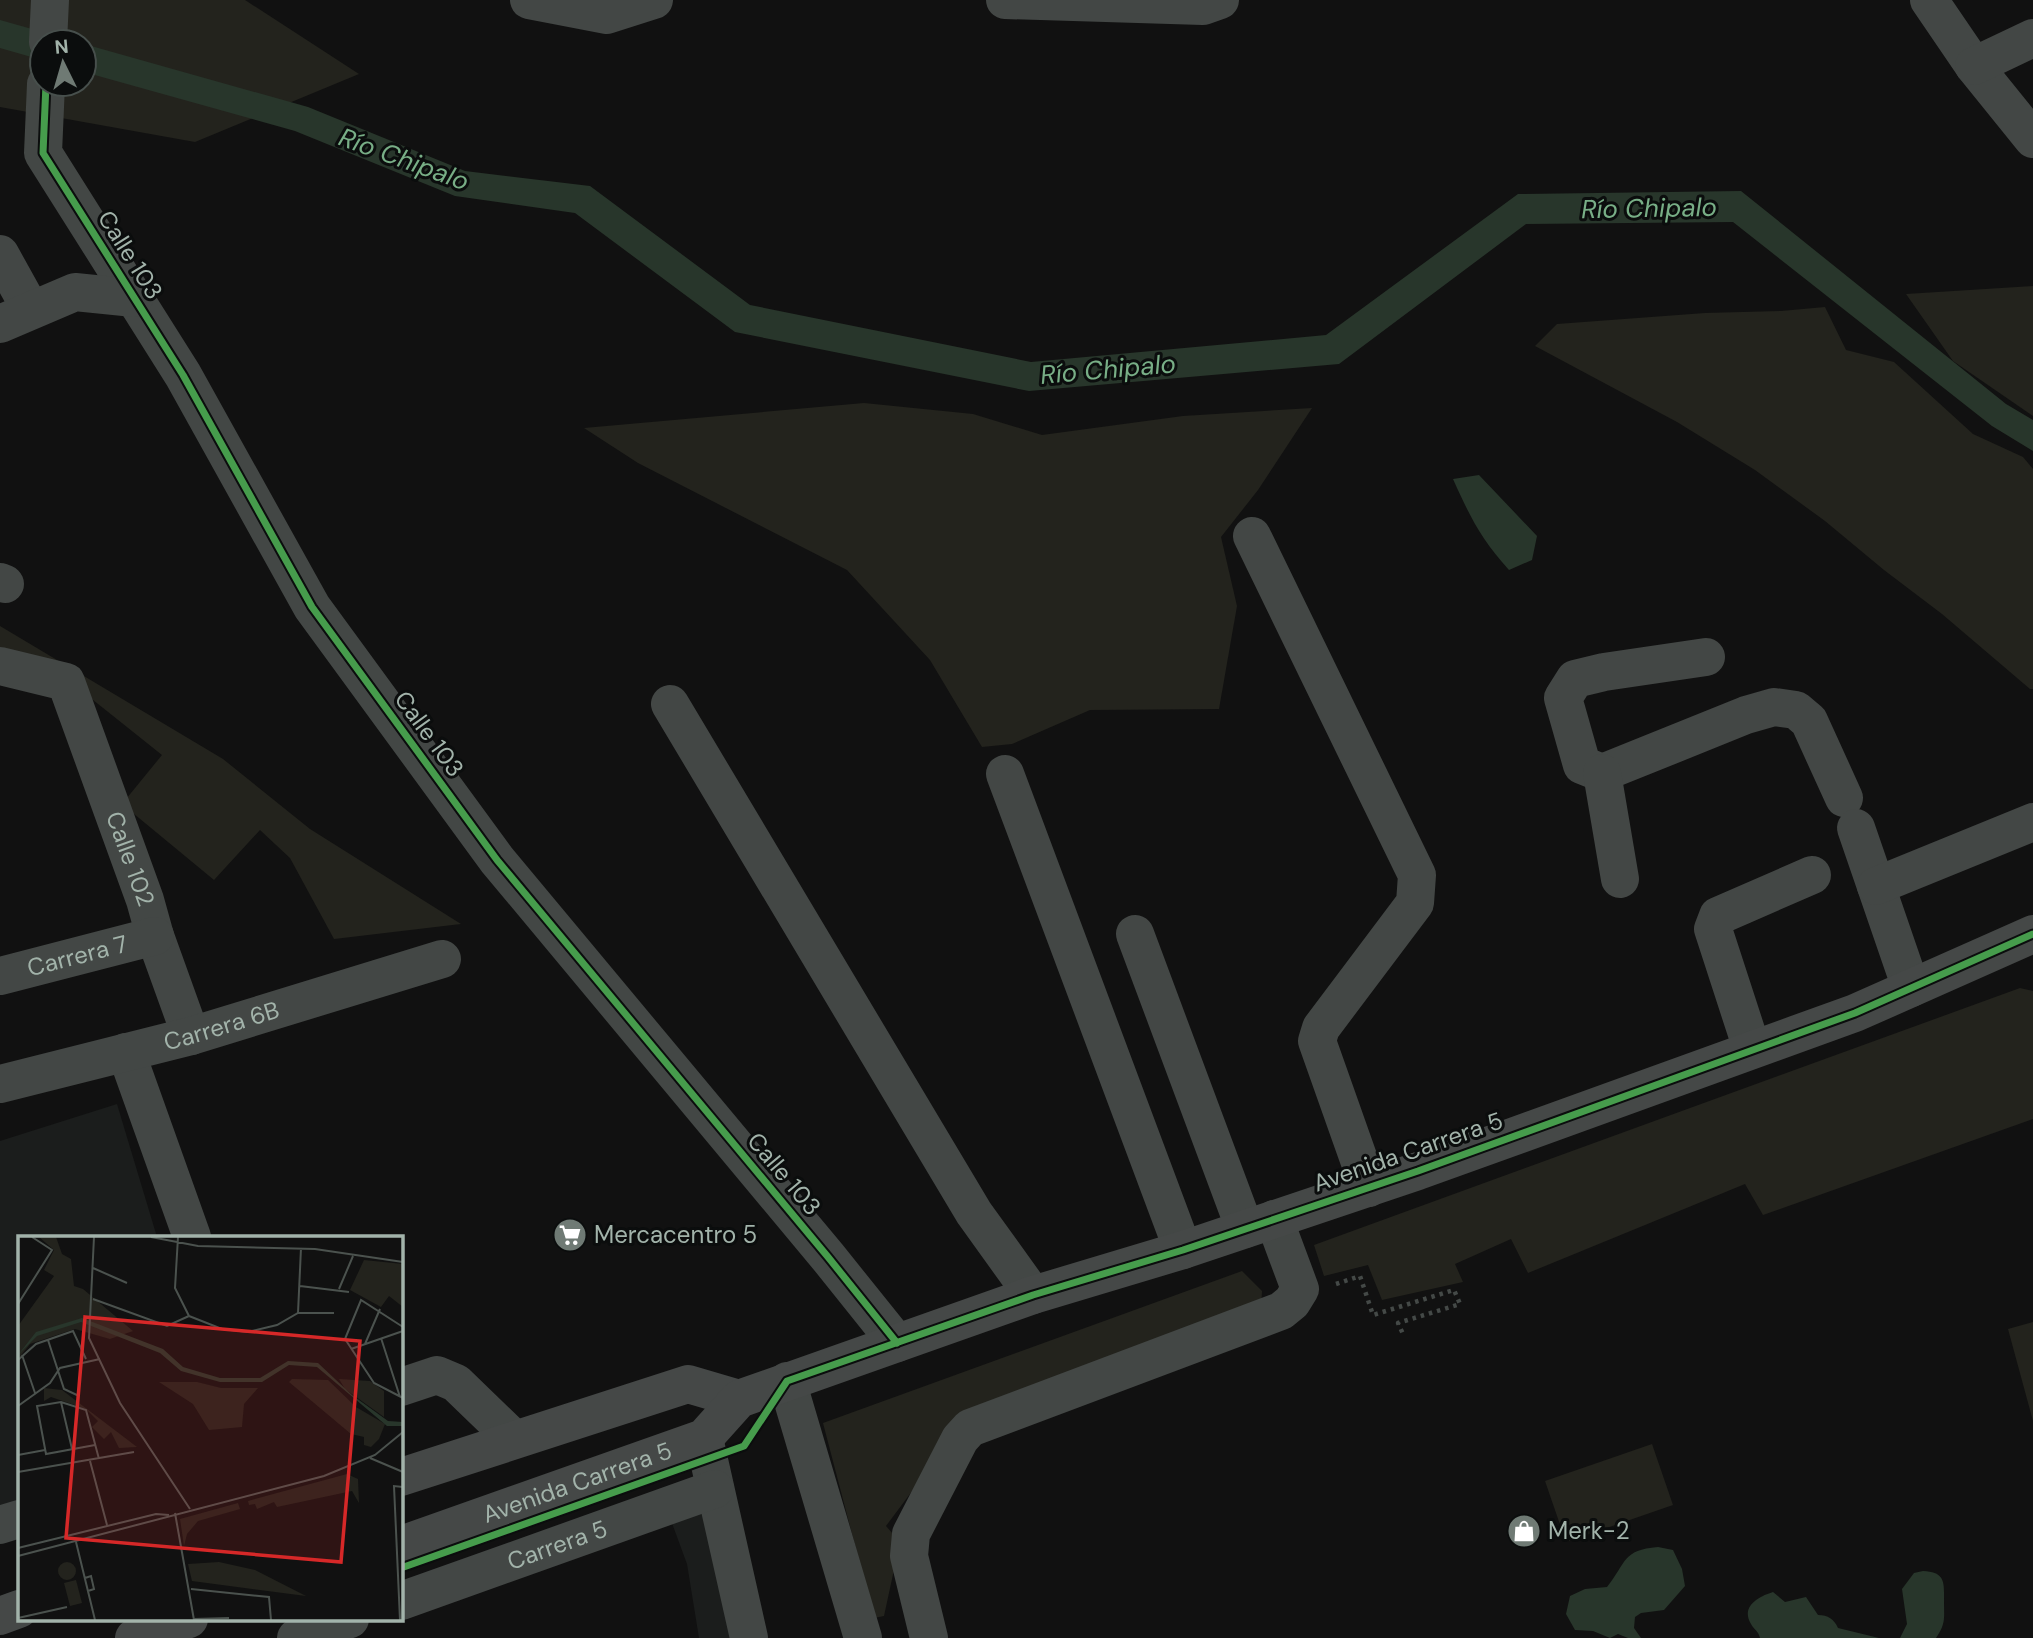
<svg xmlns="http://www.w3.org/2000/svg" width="2033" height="1638" font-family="'DM Sans',sans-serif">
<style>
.built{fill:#1b1d1c}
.green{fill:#23231d;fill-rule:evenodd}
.water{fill:#28362b}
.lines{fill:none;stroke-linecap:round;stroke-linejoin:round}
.path{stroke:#444947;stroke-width:4.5;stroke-dasharray:3.5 5;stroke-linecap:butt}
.minor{stroke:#434745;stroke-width:38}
.major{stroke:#454847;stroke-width:38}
.cycleway-casing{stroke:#0b0d0d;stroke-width:11}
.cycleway{stroke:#469c4c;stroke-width:7}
.labels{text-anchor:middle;stroke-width:6;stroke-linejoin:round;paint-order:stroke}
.street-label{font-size:24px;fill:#a2b3aa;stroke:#0b0d0d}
.poi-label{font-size:24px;fill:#a2b3aa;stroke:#0b0d0d;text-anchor:start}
.water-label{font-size:26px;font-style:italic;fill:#78ae86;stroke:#0b0d0d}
.inset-road{fill:none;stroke:#4b524e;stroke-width:2}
.view{fill:#d62828;fill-opacity:0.15;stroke:#d62828;stroke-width:3.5}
.inset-edge{fill:none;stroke:#a2b3aa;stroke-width:3.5}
</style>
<rect width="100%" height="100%" fill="#111"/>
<path class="built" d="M117,1104L157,1237H19V1506L0,1513V1141Z
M725,1504L752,1638H699L687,1564L669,1515Z"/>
<path class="green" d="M0,0H245L359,74L195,142L0,107ZM42,42H84V84H42Z
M2033,286V416L1953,361L1906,294Z
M1825,307L1846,350L1894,362L1973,434L2023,457L2033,469V689H2030L1942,614L1884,570L1825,521L1755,470L1677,422L1535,346L1557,324L1705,313L1781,311Z
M864,403L973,414L1042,435L1183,416L1312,408L1258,490L1221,537L1237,606L1219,709L1090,710L1012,744L982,747L930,660L847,570L638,463L584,428Z
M0,626L223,759L310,829L461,924L334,939L290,858L260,830L214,880L122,804L162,755L63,676L0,662Z
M2020,988L2033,991V1119L1763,1215L1745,1184L1528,1273L1511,1239L1455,1264L1463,1282L1382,1300L1368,1265L1324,1276L1314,1245Z
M1242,1271L1262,1291L1261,1311L960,1427L886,1526L900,1542L884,1616L874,1618L823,1423Z
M2033,1322V1421L2008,1329Z
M1652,1444L1673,1505L1566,1542L1545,1481Z"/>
<path class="water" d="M0,20L78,42H42V60L0,48Z
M84,44L308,107L465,171L590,186L750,305L1031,362L1326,335L1518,194L1741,191L2006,404L2033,420V451L1992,426L1733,222L1526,224L1339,364L1029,391L735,332L575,213L455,196L295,131L84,72Z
M1479,475L1537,536L1532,560L1509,570C1481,539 1470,517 1453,479Z
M1658,1547L1673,1550L1682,1569L1685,1586L1664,1610L1641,1613L1635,1617L1634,1628L1641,1638H1628L1618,1634L1610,1638L1593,1631L1575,1630L1566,1614L1570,1596L1585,1589L1607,1587C1627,1562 1622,1550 1658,1547Z
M1923,1571C1946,1572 1944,1583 1944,1601C1944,1618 1946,1624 1936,1638H1900L1907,1624L1902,1589L1914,1573Z
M1773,1592L1785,1602L1806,1597L1818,1615C1828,1615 1834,1619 1838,1628L1879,1638H1760C1758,1630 1754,1630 1751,1624C1740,1606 1760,1596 1773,1592Z"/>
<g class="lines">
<path class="path" d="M1336,1284L1360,1276L1373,1315L1454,1290L1460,1304L1398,1323L1403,1334"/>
<g class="minor">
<path d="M529,0L607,15L654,0"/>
<path d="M1005,0L1203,6L1220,0"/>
<path d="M1929,0L1974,66L2033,139"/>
<path d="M48,42L50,0"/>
<path d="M1974,66L2033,38"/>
<path d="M46,84L43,153L183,375L312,607L497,860L828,1257L897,1343"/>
<path d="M0,254L31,310"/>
<path d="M0,324L75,292L134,298"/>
<path d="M1252,536L1417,875L1415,903L1321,1028L1317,1041L1369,1188"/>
<path d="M0,582L5,584"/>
<path d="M1706,657L1604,672L1575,679L1563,698L1582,765L1602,773L1746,715L1774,707L1796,710L1809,721L1844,798"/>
<path id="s1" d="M0,666L66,682L145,900L155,936L191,1036"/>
<path d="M670,704L974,1213L1033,1295"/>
<path d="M1602,773L1620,879"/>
<path d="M1005,774L1183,1250"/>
<path d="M1856,828L1911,988"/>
<path d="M1876,886L2033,822"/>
<path d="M1135,934L1245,1229"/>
<path id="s2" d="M0,976L155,936"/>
<path d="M1752,1049L1713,929L1718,916L1812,875"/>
<path d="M126,1052L192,1237"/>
<path id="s3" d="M0,1084L191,1036L442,959"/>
<path d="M787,1381L863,1638"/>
<path d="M401,1387L437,1375L456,1383L514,1439"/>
<path d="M704,1438L749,1638"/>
<path d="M0,1525L19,1519"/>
<path id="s4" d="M401,1601L715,1489"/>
<path d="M296,1638L350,1619"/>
<path d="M929,1638L909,1556L911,1534L960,1439L970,1428L1281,1311L1292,1302L1300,1289L1274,1219"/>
</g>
<g class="major">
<path d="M401,1477L688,1384L739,1399"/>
<path id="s5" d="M401,1545L704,1438L739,1399L1033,1295L1183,1250L1418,1171L1855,1013L2033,934"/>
<path d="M0,1616L19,1609"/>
<path d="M134,1638L189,1619"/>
</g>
<defs>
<path id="cycleway" d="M46,84L43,153L183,375L312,607L497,860L828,1257L897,1343
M401,1568L744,1446L787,1381L1033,1295L1183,1250L1418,1171L1855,1013L2033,934"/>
</defs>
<use href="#cycleway" class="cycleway-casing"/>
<use href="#cycleway" class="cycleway"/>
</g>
<defs>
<symbol id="supermarket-disc" viewBox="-11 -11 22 22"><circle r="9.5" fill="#6f7a74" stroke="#0b0d0d"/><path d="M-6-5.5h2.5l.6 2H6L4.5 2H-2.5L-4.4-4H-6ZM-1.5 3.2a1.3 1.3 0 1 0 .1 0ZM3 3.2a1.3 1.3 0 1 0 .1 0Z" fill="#fff"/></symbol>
<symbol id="shop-disc" viewBox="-11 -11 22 22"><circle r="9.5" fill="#6f7a74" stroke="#0b0d0d"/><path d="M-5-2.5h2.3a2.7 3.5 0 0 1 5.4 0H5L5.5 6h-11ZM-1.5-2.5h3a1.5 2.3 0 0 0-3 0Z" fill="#fff"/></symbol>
</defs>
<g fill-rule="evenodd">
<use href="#supermarket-disc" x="551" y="1216" width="38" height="38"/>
<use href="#shop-disc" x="1505" y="1512" width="38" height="38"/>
</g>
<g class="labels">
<g class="street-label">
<text transform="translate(130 255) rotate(58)" y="8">Calle 103</text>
<text transform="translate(429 734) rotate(54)" y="8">Calle 103</text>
<text dy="8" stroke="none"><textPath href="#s1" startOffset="256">Calle 102</textPath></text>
<text dy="8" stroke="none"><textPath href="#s2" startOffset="80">Carrera 7</textPath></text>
<text dy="8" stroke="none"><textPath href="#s3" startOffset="229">Carrera 6B</textPath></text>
<text transform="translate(1408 1152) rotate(-19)" y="8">Avenida Carrera 5</text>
<text transform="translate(784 1174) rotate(50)" y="8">Calle 103</text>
<text dy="8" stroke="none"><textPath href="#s5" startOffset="187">Avenida Carrera 5</textPath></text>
<text dy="8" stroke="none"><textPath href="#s4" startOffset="166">Carrera 5</textPath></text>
</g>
<g class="poi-label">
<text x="594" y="1243">Mercacentro 5</text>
<text x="1548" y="1539">Merk-2</text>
</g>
<g class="water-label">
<text transform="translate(404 159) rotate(20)" y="9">Río Chipalo</text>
<text transform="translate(1649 208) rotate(-1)" y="9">Río Chipalo</text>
<text transform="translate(1108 369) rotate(-5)" y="9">Río Chipalo</text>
</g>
</g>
<g transform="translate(18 1236)">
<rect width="385" height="385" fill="#111"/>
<path d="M21,1H38L44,18L53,23L56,50L65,53L115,95L92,103L57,93L12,108L0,123V90L36,40L26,34L36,14ZM346,24L385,28V71L371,60L363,71L332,54ZM274,143L310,144L338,171L367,188L361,203L353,211L346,209V201L333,198L271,146ZM321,143L352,145L366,155V181L327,153ZM141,146H179L203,152H240L226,168L224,191L191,194L175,168ZM26,152L44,154L119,211L101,212L93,196L86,203L74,191L80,185L68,173L33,161L26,165ZM329,238L340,243L341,267L334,255L259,271L256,266L239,273L237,268L231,269L230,265ZM220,267L222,273L180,285L169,298L166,310L162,283ZM40 335a9 9 0 1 1 18 0a9 9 0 1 1-18 0ZM201,326L237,334L288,360L174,345L170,328ZM58,344L64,367L52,370L46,347Z" fill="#23231d"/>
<path d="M64,82L145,113L165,131L202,142H242L270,125L300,127L334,159L370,185L385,186V190H369L299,131L271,129L244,146H202L163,135L142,117L63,86L19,100L0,119L18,96Z" fill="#28362b"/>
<path class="inset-road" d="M76,1L71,102L102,167L172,273M133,1L180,10L297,13L385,26M160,1L157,52L171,80M75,32L109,47M282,50L331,56M321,53L335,20M75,63L149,90L171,80M0,68L34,14L14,1M280,77L283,12M171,80L204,93L230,96L259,89L280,77H316M385,91L343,64L327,103L356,147L385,162M363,102L382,161M30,104L46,153L61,160M347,108L362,73M333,113L385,95M4,119L17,157M0,124L18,108L55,95L68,123M43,166L54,213M0,170L32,147L42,132L82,123M77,209L28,218L19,170L43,166L68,174L81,223M0,219L27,214M352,222L385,236M72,225L89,289M0,236L116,216M157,277L176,384M58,306L77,384M0,312L138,278L151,279M0,320L306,240L357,219L385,196M67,342L73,340L76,353L70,355M173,353L251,361L253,384M0,382L49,371M176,383L211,382M382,384L376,250L385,251"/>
<path class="view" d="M67,81L342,105L323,326L48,302Z"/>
<rect width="385" height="385" class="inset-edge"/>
</g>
<g transform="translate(63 63) rotate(355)"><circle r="33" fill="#0b0d0d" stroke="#474f4c" stroke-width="2"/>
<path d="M0-5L12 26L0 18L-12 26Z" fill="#6f7a74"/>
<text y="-10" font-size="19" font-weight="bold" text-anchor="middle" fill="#a2b3aa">N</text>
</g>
</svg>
